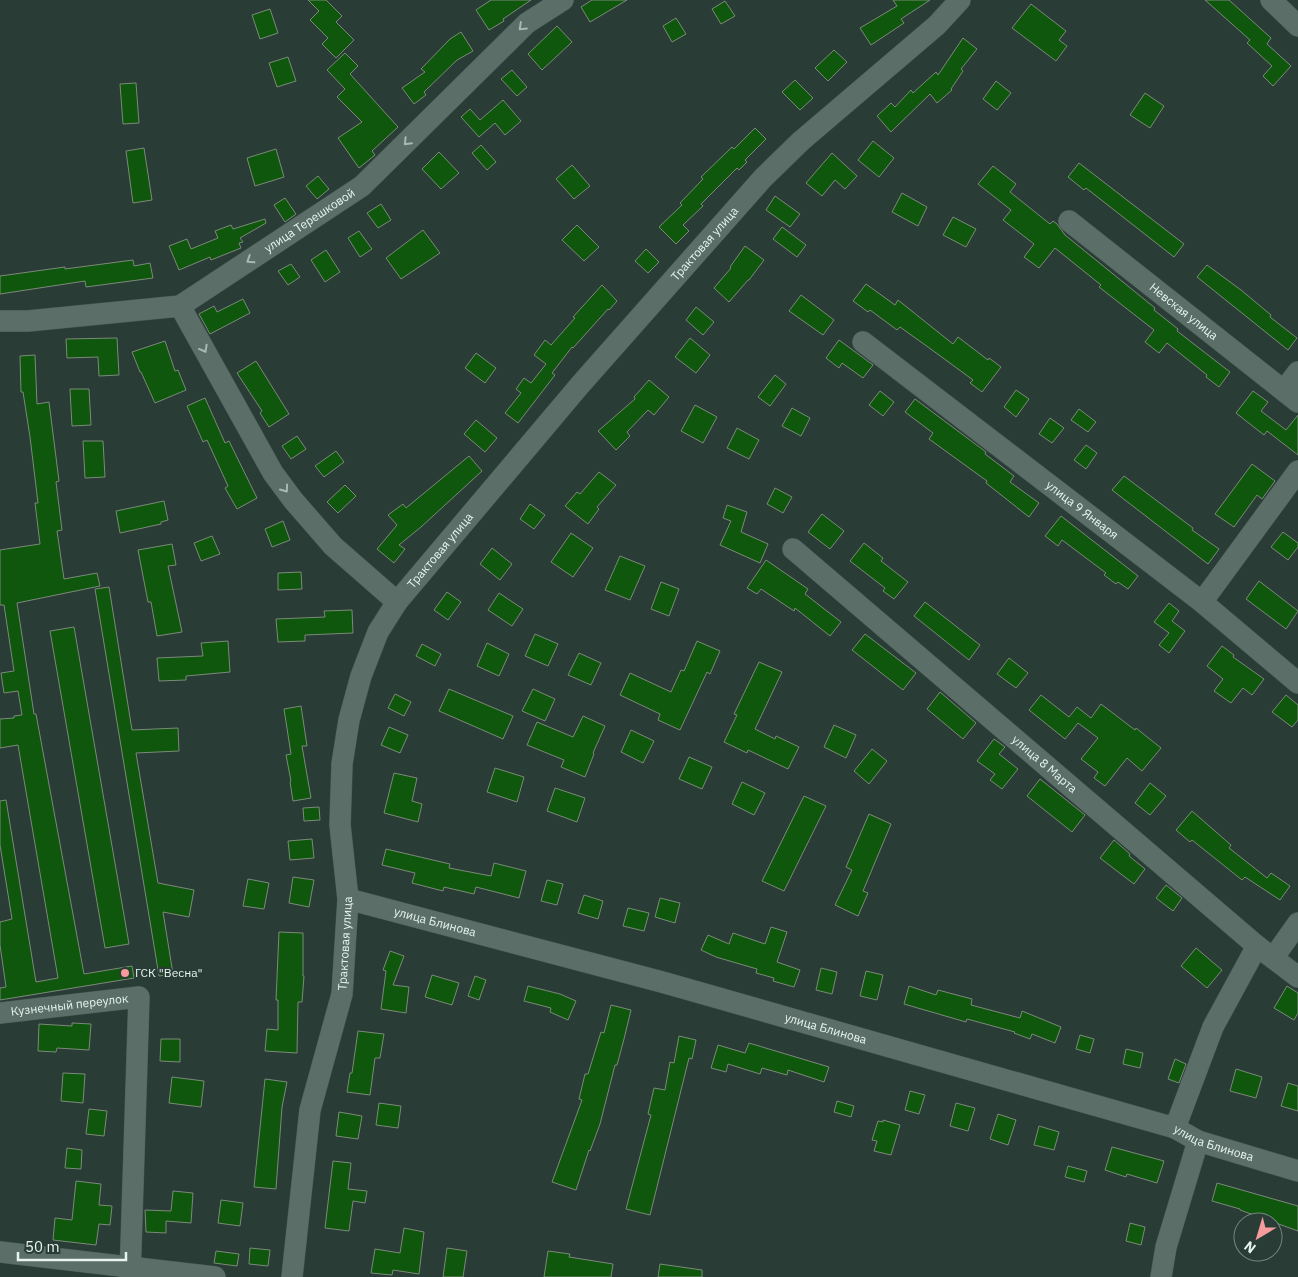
<svg xmlns="http://www.w3.org/2000/svg" width="1298" height="1277" font-family="'IBM Plex Sans',sans-serif">
<style>
.building{fill:#0f570c;stroke:#7c897a}
.lines{fill:none;stroke-linecap:round;stroke-linejoin:round}
.minor-casing{stroke:#495954;stroke-width:22}
.minor{stroke:#5b6f68;stroke-width:21}
.oneway{stroke:#a9b8b3}
.poi-dot{fill:#f59b9c;stroke:#293c36;stroke-width:2}
.labels{text-anchor:middle;stroke-width:4;stroke-linejoin:round;paint-order:stroke}
.street-label{font-size:12px;fill:#e8f4f0;stroke:#293c36}
.poi-label{font-size:12px;fill:#e8f4f0;stroke:#293c36;text-anchor:start}
</style>
<rect width="100%" height="100%" fill="#293c36"/>
<path class="building" d="M308,0H326L342,16L336,22L354,40L336,58L322,44L328,38L310,20L319,11Z
M491,0H531L503,19L504,21L489,30L476,10Z
M592,0H627L590,22L581,7Z
M893,0H930L901,19L904,23L871,45L860,28L897,6Z
M1205,0H1229L1271,38L1267,44L1291,66L1273,86L1263,76L1272,66L1247,43L1250,40Z
M725,1L735,16L721,24L712,9Z
M1031,4L1066,31L1059,40L1067,46L1056,61L1012,28Z
M270,9L278,33L260,39L252,15Z
M676,18L686,34L672,42L663,26Z
M557,26L572,42L542,70L528,54Z
M461,32L473,51L457,60L424,92L426,95L414,104L402,88L425,72L421,69L450,39Z
M963,38L977,49L961,69L963,71L951,89L952,90L937,103L930,94L891,132L877,116L891,103L895,107L911,90L913,93L936,72L938,75Z
M834,50L847,62L828,81L815,68Z
M345,53L358,66L350,74L398,127L372,151L375,155L359,168L338,138L362,122L337,97L345,89L327,70Z
M288,57L296,81L277,87L269,63Z
M512,70L527,87L517,96L501,79Z
M795,80L813,98L800,110L782,92Z
M996,81L1011,93L997,110L983,99Z
M136,83L139,123L123,124L120,84Z
M1145,93L1164,106L1150,128L1130,115Z
M503,100L521,121L505,135L495,123L479,137L461,117L470,109L480,120Z
M755,128L766,139L745,160L747,162L739,170L737,168L701,204L703,206L683,225L689,231L676,244L659,227L682,205L680,203L703,179L701,177L732,147L734,149Z
M873,141L894,158L879,177L858,160Z
M481,145L496,162L487,170L472,153Z
M144,148L152,200L133,203L126,151Z
M276,149L284,177L255,186L247,158Z
M439,152L459,173L441,189L422,169Z
M832,153L857,176L845,189L835,180L822,196L806,183Z
M1079,163L1184,244L1174,257L1086,188L1084,190L1068,177Z
M572,165L590,186L574,199L556,179Z
M993,166L1016,184L1010,192L1050,224L1053,221L1057,224L1065,235L1155,308L1154,310L1178,329L1177,331L1230,372L1219,387L1206,377L1207,375L1167,343L1159,353L1145,342L1154,330L1099,287L1101,285L1055,248L1039,268L1024,257L1034,244L1003,220L1011,210L978,184Z
M318,176L329,189L317,199L306,186Z
M902,193L927,207L918,226L892,212Z
M775,196L800,214L790,227L766,210Z
M285,198L296,214L285,222L274,205Z
M381,204L391,220L378,228L367,213Z
M953,217L976,229L966,247L943,235Z
M265,219L266,223L240,238L243,242L239,243L241,248L211,260L210,257L179,270L169,246L187,239L191,249L218,238L215,231L231,225L233,229Z
M577,225L599,247L584,261L562,240Z
M782,227L806,245L797,257L773,239Z
M423,230L440,253L401,279L386,258Z
M359,231L372,249L360,257L348,238Z
M745,246L764,260L749,280H748L729,302L714,288L731,268L730,267Z
M646,249L659,262L648,273L635,261Z
M326,250L340,272L325,282L311,260Z
M133,260L134,266L150,263L153,278L86,287L85,281L0,294V276L65,267V269Z
M291,264L300,277L288,285L278,271Z
M1207,265L1241,290L1271,315L1270,317L1297,338L1288,350L1197,277Z
M866,284L895,305L898,300L953,344L958,337L988,360L989,358L1001,367L982,392L970,383L973,380L928,347L900,327L897,330L870,310L868,312L853,301Z
M602,285L617,301L609,310L608,309L573,348L572,347L552,373L555,375L518,423L505,413L521,393L516,389L524,378L531,383L546,364L534,355L545,340L551,345L575,318L573,317Z
M801,295L834,320L823,335L789,311Z
M243,299L250,313L210,334L199,314L214,306L217,312Z
M696,307L714,322L703,335L686,320Z
M117,338L119,375L99,376L98,357L67,358L66,339Z
M690,338L710,355L696,373L675,357Z
M839,340L873,365L863,378L842,363L839,368L826,358Z
M165,341L175,371L178,370L186,390L155,403L141,372H140L132,352Z
M476,353L496,368L485,383L465,368Z
M35,355L37,404L49,402L59,481L56,482L62,530L57,531L64,579L97,573L100,586L17,603L34,714H36L84,974L132,966L134,978L0,1000V988L6,987L0,945V922L12,919L0,845V801L6,800L36,982L58,978L18,745L0,748V719L14,718V716L22,715L18,691L4,693L1,673L14,671L4,605H0V550L40,544L35,503H38L30,437L23,392H21L20,356Z
M256,361L289,414L269,427L260,413L262,411L237,373Z
M775,375L786,384L770,406L758,397Z
M649,380L669,397L654,415L648,410L627,432L630,436L616,450L598,431L635,399L634,397Z
M70,389H89L91,425L72,426Z
M1016,390L1029,399L1016,417L1004,407Z
M880,391L894,402L883,416L869,405Z
M1253,391L1268,402L1261,411L1286,430L1298,415V455L1267,431L1264,435L1236,413Z
M205,398L225,443L229,441L257,498L237,509L225,488L228,486L207,440L203,442L187,406Z
M915,399L986,452L985,454L1014,476L1010,482L1039,503L1029,517L986,483L987,481L929,439L933,433L905,412Z
M695,405L717,417L703,443L681,431Z
M792,408L810,418L801,436L782,426Z
M1079,409L1096,422L1088,432L1071,420Z
M1050,418L1064,428L1052,443L1039,434Z
M476,420L497,438L485,452L464,434Z
M737,428L759,440L749,459L727,448Z
M297,436L306,449L291,459L282,446Z
M83,441H103L105,477L85,478Z
M1086,445L1097,453L1086,469L1074,460Z
M336,451L344,462L324,477L315,466Z
M469,456L482,471L421,527L399,545L405,549L394,563L377,549L397,525L388,515L403,504L406,508Z
M1252,464L1275,481L1262,499L1257,495L1234,527L1215,514Z
M599,472L616,485L597,507L599,509L588,524L565,506L577,492L580,494Z
M1124,476L1193,528L1192,530L1219,549L1208,564L1112,490Z
M345,485L356,496L338,513L327,502Z
M775,488L792,497L783,513L767,504Z
M164,501L168,520L161,522V524L120,533L116,511Z
M530,504L545,515L534,529L520,519Z
M727,505L747,512L741,532L768,544L760,563L720,545L731,521L723,518Z
M822,514L844,531L830,549L808,532Z
M1061,516L1138,576L1128,589L1118,582L1116,584L1104,575L1106,573L1062,540L1058,546L1045,536Z
M283,521L290,540L272,547L265,529Z
M1283,532L1298,543V547L1288,560L1271,547Z
M571,533L593,548L573,577L551,562Z
M212,536L220,554L201,561L194,543Z
M864,543L883,558L881,561L908,582L894,599L883,591L885,588L850,561Z
M172,544L176,565L168,566L182,632L157,636L151,602H148L138,550Z
M492,548L512,564L500,580L480,564Z
M620,556L645,566L630,600L605,590Z
M766,560L808,589L805,594L841,622L830,636L795,608L794,611L761,589L757,594L747,588Z
M301,572L302,589L278,590V573Z
M1259,581L1298,611L1286,629L1246,599Z
M661,582L679,589L669,616L651,609Z
M109,587L132,730L178,728L179,751L136,753L158,883L194,890L189,917L163,912L173,974L159,976L95,589Z
M447,592L461,602L448,620L434,610Z
M499,593L523,609L512,626L488,610Z
M925,602L980,645L969,660L914,616Z
M1169,603L1179,611L1172,621L1185,631L1169,653L1159,645L1169,633L1154,622Z
M352,610L353,633L305,635V641L278,642L276,619L325,617L324,611Z
M74,627L129,944L105,948L50,631Z
M535,634L558,644L548,666L525,656Z
M865,634L916,673L903,690L852,650Z
M228,641L230,672L186,676V680L159,681L157,658L203,656L201,643Z
M697,641L720,651L710,674L707,672L680,730L658,720L660,714L620,695L630,673L671,692L681,670L684,671Z
M487,643L509,654L499,676L477,666Z
M422,644L441,654L435,666L416,656Z
M1222,646L1234,655L1233,657L1264,679L1252,695L1243,688L1231,703L1214,691L1223,679L1207,666Z
M579,653L601,663L591,685L568,675Z
M1009,658L1028,673L1016,688L997,674Z
M759,662L782,672L755,729L775,739L776,736L799,747L788,769L748,750L747,753L724,742L737,715L734,714Z
M449,689L513,716L503,739L439,711Z
M533,689L555,699L545,721L522,711Z
M940,692L976,723L963,739L927,709Z
M395,694L411,702L404,716L388,708Z
M1041,695L1069,717L1077,707L1091,718L1101,704L1135,730L1136,728L1161,748L1142,771L1127,758L1105,786L1094,778L1098,772L1081,759L1098,738L1078,723L1065,739L1029,710Z
M1286,695L1298,705V720L1292,727L1272,712Z
M301,706L307,746H302L311,798L293,801L290,782L291,781L286,755L291,754L284,709Z
M583,716L605,726L593,753L594,754L585,777L561,767L564,760L527,745L537,722L573,737Z
M834,725L856,735L846,758L824,747Z
M389,727L408,735L400,753L381,745Z
M631,730L654,741L643,763L621,752Z
M994,739L1005,747L999,754L1018,769L1002,789L990,780L995,774L977,761Z
M872,749L887,761L869,784L854,771Z
M689,757L712,767L702,789L679,779Z
M495,768L524,777L517,802L487,792Z
M394,773L417,778L412,801L422,804L418,822L384,813Z
M1040,779L1085,815L1072,832L1027,796Z
M742,782L765,793L754,815L732,804Z
M1150,783L1166,796L1150,815L1135,803Z
M555,788L585,798L577,822L547,811Z
M804,796L826,806L784,891L762,881Z
M319,807L320,820L304,821L303,808Z
M1192,811L1231,845L1229,848L1267,878L1271,873L1290,886L1280,900L1245,877L1242,880L1192,840L1190,842L1176,830Z
M869,814L891,824L863,891L868,893L858,916L835,905L852,870L846,867Z
M312,839L314,858L290,860L288,841Z
M1114,840L1130,854L1129,856L1145,869L1134,884L1100,858Z
M386,849L450,864L449,868L491,876L494,863L526,871L519,898L476,887L474,894L444,887L443,891L412,883L415,873L382,865Z
M293,877L314,880L309,907L289,903Z
M248,879L269,883L264,909L243,906Z
M547,880L563,884L557,905L541,901Z
M1166,885L1182,898L1173,911L1156,898Z
M584,895L603,901L598,919L578,913Z
M660,898L680,903L675,923L655,917Z
M628,908L649,913L644,931L623,926Z
M771,927L787,932L777,962L800,970L794,987L773,981L774,978L756,973L757,969L716,957L701,950L708,935L729,944L733,933L765,944Z
M279,932L303,933V976H304L302,1002H298L297,1053L265,1051L267,1029L278,1030V1000H276Z
M1196,948L1222,970L1207,988L1181,966Z
M390,951L404,956L393,985L409,987L406,1013L381,1009L386,971L383,970Z
M821,968L837,972L832,994L816,990Z
M866,971L883,975L877,1000L860,996Z
M432,975L459,983L452,1005L425,997Z
M475,976L486,980L479,1000L468,996Z
M528,986L560,994L576,1001L568,1020L550,1012L551,1008L524,1001Z
M909,986L936,995L938,990L972,999L971,1005L1020,1018L1022,1011L1061,1027L1055,1043L1032,1034L1030,1039L1014,1033L1015,1032L967,1019L966,1022L904,1004Z
M1287,986L1298,993V1013L1294,1020L1274,1008Z
M611,1005L631,1010L624,1039L617,1065H615L600,1124L590,1151L589,1150L576,1190L552,1182L582,1100L579,1099L585,1074H588L601,1032L604,1033Z
M72,1023L91,1024L89,1050L57,1048L56,1052L38,1051L39,1024L72,1026Z
M358,1031L384,1034L380,1058H375L370,1095L347,1092L350,1073H352Z
M1080,1035L1094,1039L1090,1053L1076,1049Z
M679,1036L696,1040L692,1059L689,1058L650,1215L626,1209L651,1115L648,1114L654,1088L665,1090L670,1062L674,1063Z
M161,1039H180V1062L160,1061Z
M749,1043L829,1067L824,1082L788,1070L787,1075L762,1068L760,1074L728,1064L726,1072L711,1068L718,1045L745,1053Z
M1126,1049L1143,1053L1140,1068L1123,1064Z
M1175,1059L1186,1064L1179,1083L1168,1079Z
M1236,1069L1262,1077L1256,1098L1230,1091Z
M63,1073L85,1074L83,1103L61,1101Z
M172,1077L204,1081L201,1107L169,1103Z
M265,1079L287,1082L282,1107L276,1189L254,1187Z
M1288,1083L1298,1086V1111L1281,1106Z
M910,1091L925,1095L919,1114L905,1110Z
M837,1101L854,1106L851,1117L834,1112Z
M379,1103L401,1106L398,1128L376,1125Z
M956,1103L975,1108L968,1131L950,1126Z
M89,1109L107,1111L104,1136L86,1134Z
M339,1112L362,1116L358,1139L336,1136Z
M998,1114L1016,1120L1008,1145L990,1139Z
M883,1120L900,1125L891,1155L874,1151L877,1141L872,1140L878,1121L883,1122Z
M1039,1126L1059,1132L1054,1150L1034,1145Z
M1112,1147L1164,1161L1157,1183L1127,1174L1126,1177L1105,1170Z
M67,1148L82,1150L81,1169L65,1168Z
M333,1161L351,1163L348,1189L367,1191L365,1203L353,1201L349,1231L325,1228Z
M1068,1166L1087,1171L1084,1182L1065,1177Z
M76,1181L101,1184L99,1205L112,1206L110,1225L99,1224L96,1245L53,1240L55,1218L72,1220Z
M1217,1183L1298,1206V1231L1240,1210V1209L1212,1201Z
M173,1191L193,1193L191,1223L166,1221V1233L146,1232L145,1210L171,1211Z
M221,1200L243,1203L240,1226L218,1223Z
M1130,1223L1145,1227L1141,1245L1126,1241Z
M404,1228L424,1232L419,1274L393,1270L392,1275L371,1273L375,1249L400,1253Z
M250,1248L270,1250L268,1266L249,1264Z
M447,1248L467,1251L463,1277H443Z
M216,1251L239,1254L237,1266L214,1263Z
M548,1251L570,1254L569,1257L613,1264L611,1277H544Z
M660,1264L702,1270V1277H658Z"/>
<g class="lines">
<defs>
<g id="minor">
<path d="M1271,0L1298,26"/>
<path id="s1" d="M1069,221L1298,402"/>
<path d="M180,306L273,473L293,500L333,546L397,602"/>
<path id="s2" d="M0,321H28L180,306L362,186L527,23L563,0"/>
<path id="s3" d="M863,342L1202,602L1298,683"/>
<path d="M1284,390L1298,372"/>
<path id="s4" d="M793,549L1257,946L1298,977"/>
<path d="M1202,602L1298,471"/>
<path id="s5" d="M348,899L662,982L1175,1128L1198,1141L1298,1171"/>
<path d="M1274,957L1298,923"/>
<path id="s6" d="M0,1013L139,997L130,1277"/>
<path d="M1175,1128L1213,1027L1257,946"/>
<path d="M0,1252L215,1277"/>
<path id="s7" d="M292,1277L310,1110L342,994L348,899L340,825L342,764L349,720L361,676L378,632L397,602L580,385L763,178L801,141L937,25L960,0"/>
<path d="M1161,1277L1166,1247L1198,1141"/>
</g>
</defs>
<use href="#minor" class="minor-casing"/>
<use href="#minor" class="minor"/>
</g>
<defs><path id="oneway-chevron" d="M-2-3.5L2.5 0L-2 3.5" fill="none" stroke-width="1.6" stroke-linecap="round" stroke-linejoin="round" transform="scale(1.25)"/></defs>
<g class="oneway">
<use href="#oneway-chevron" transform="translate(522 27) rotate(137)"/>
<use href="#oneway-chevron" transform="translate(407 142) rotate(135)"/>
<use href="#oneway-chevron" transform="translate(250 260) rotate(147)"/>
<use href="#oneway-chevron" transform="translate(204 349) rotate(61)"/>
<use href="#oneway-chevron" transform="translate(285 489) rotate(54)"/>
</g>
<circle class="poi-dot" cx="125" cy="973" r="5"/>
<g class="labels">
<g class="street-label">
<text dy="4" stroke="none"><textPath href="#s2" startOffset="336">улица Терешковой</textPath></text>
<text dy="4" stroke="none"><textPath href="#s7" startOffset="1164">Трактовая улица</textPath></text>
<text dy="4" stroke="none"><textPath href="#s1" startOffset="146">Невская улица</textPath></text>
<text dy="4" stroke="none"><textPath href="#s3" startOffset="276">улица 9 Января</textPath></text>
<text dy="4" stroke="none"><textPath href="#s7" startOffset="759">Трактовая улица</textPath></text>
<text dy="4" stroke="none"><textPath href="#s4" startOffset="331">улица 8 Марта</textPath></text>
<text dy="4" stroke="none"><textPath href="#s5" startOffset="90">улица Блинова</textPath></text>
<text dy="4" stroke="none"><textPath href="#s7" startOffset="339">Трактовая улица</textPath></text>
<text dy="4" stroke="none"><textPath href="#s6" startOffset="70">Кузнечный переулок</textPath></text>
<text dy="4" stroke="none"><textPath href="#s5" startOffset="495">улица Блинова</textPath></text>
<text dy="4" stroke="none"><textPath href="#s5" startOffset="900">улица Блинова</textPath></text>
</g>
<g class="poi-label">
<text x="135" y="977">ГСК "Весна"</text>
</g>
</g>
<g transform="translate(1258 1237) rotate(218)"><circle r="24" fill="#293c36" stroke="#758680"/>
<path d="M0-4L9 19L0 12L-9 19Z" fill="#f59b9c"/>
<text y="-8" font-size="14" font-weight="bold" text-anchor="middle" fill="#e8f4f0">N</text>
</g>
<path d="M18 1252v8h108v-8" fill="none" stroke="#e8f4f0" stroke-width="2.5"/>
<text x="25" y="1252" font-size="15" fill="#e8f4f0" stroke="#293c36" stroke-width="4" paint-order="stroke">50 m</text>
</svg>
